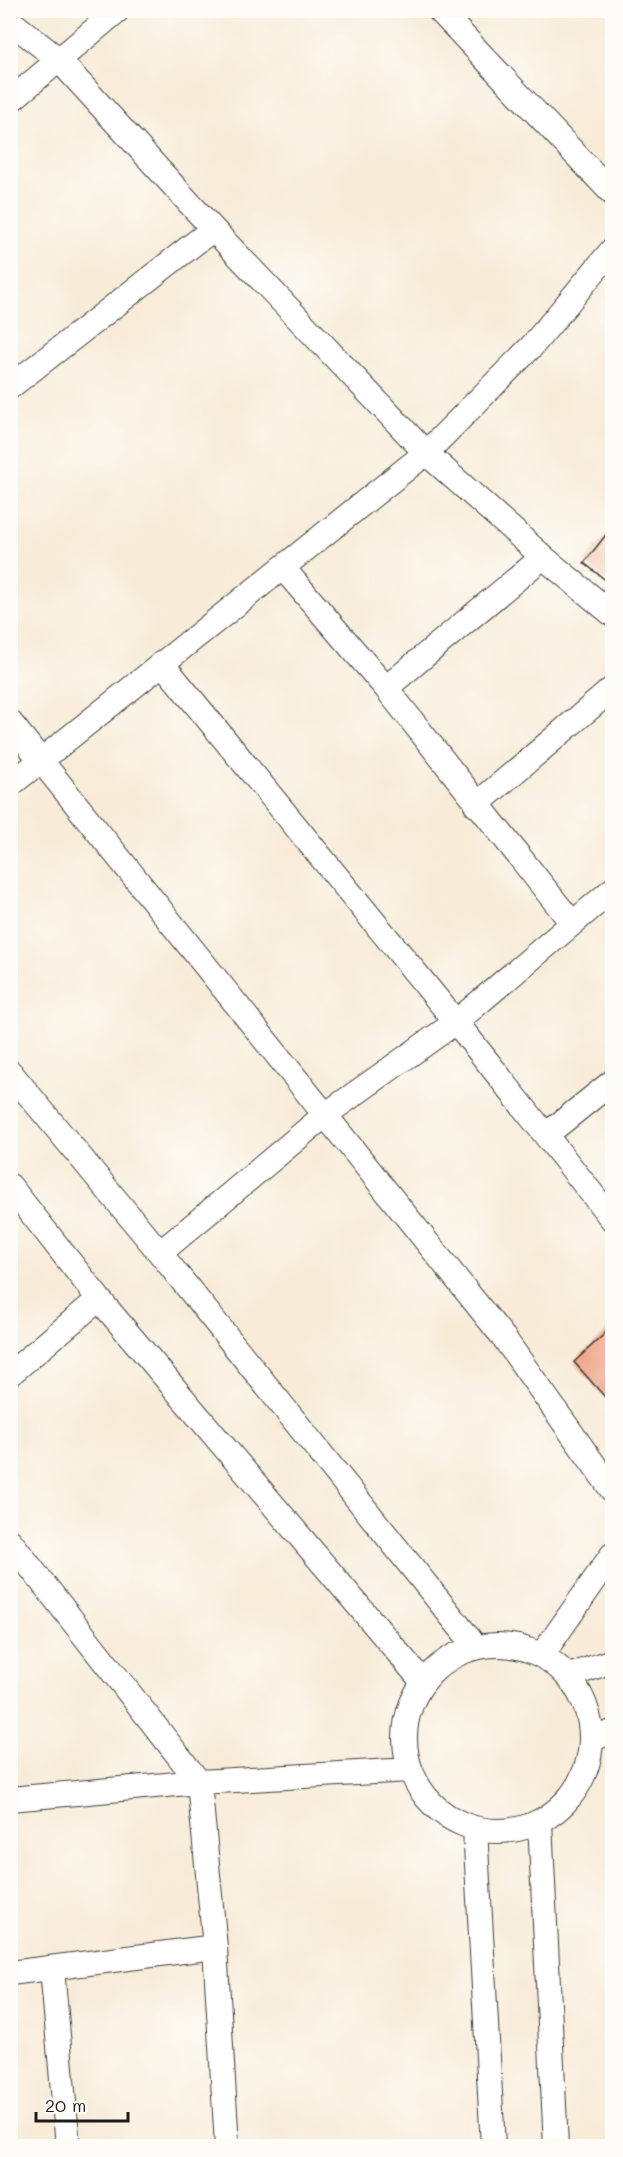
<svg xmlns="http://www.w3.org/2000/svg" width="623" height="2157" font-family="Mali,sans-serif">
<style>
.building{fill:#eea88b}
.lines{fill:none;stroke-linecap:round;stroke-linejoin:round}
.street-casing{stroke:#3d3b38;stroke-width:26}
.street{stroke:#fff;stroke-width:24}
</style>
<rect width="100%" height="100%" fill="#fdfcf7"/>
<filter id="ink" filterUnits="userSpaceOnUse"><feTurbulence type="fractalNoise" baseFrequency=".0167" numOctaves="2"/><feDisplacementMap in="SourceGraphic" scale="12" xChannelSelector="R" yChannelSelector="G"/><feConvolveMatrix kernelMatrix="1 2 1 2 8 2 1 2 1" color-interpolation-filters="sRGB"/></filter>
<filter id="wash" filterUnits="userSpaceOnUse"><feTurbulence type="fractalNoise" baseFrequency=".008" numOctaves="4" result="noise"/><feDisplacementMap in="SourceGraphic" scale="24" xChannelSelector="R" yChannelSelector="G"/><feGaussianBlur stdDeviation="1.35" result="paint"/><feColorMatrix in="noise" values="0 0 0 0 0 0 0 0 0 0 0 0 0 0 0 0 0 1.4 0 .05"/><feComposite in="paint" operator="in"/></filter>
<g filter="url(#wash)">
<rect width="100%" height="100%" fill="#f8ecd9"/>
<g id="blocks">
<path class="building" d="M612,527V585L584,563Z
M612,1327V1405L574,1362Z"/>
</g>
</g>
<g filter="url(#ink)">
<use href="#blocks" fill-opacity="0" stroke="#3d3b38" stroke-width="1.5"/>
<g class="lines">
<defs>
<path id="street" d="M439,10L612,193
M10,21L59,60L213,229L426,453L543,557L612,614
M10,101L118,10
M10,387L213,229
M283,568L386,688L572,923
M162,663L456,1022L612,1219
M386,688L543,557
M10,722L504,1338L612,1490
M10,785L426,453L532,346L612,250
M476,805L612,689
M10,1072L160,1253L476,1647
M546,1135L612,1082
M10,1186L99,1299L423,1682
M160,1253L325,1115L456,1022L612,890
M10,1374L99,1299
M10,1541L199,1782L215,1947L227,2146
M405 1738a93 93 0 1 1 186 0a93 93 0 1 1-186 0Z
M542,1655L612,1555
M569,1676L612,1661
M592,1739L612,1732
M10,1799L199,1782L410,1770
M540,1822L556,2146
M475,1829L493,2146
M52,1969L68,2146
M10,1973L215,1947"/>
</defs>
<use href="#street" class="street-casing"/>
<use href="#street" class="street"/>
</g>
</g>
<rect width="623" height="2157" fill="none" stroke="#fdfcf7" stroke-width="36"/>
<path d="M36 2112v9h92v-9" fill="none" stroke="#1c1c1c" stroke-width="3"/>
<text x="45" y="2112" font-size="18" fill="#1c1c1c" stroke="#fdfcf7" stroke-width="4.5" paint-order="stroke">20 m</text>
</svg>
